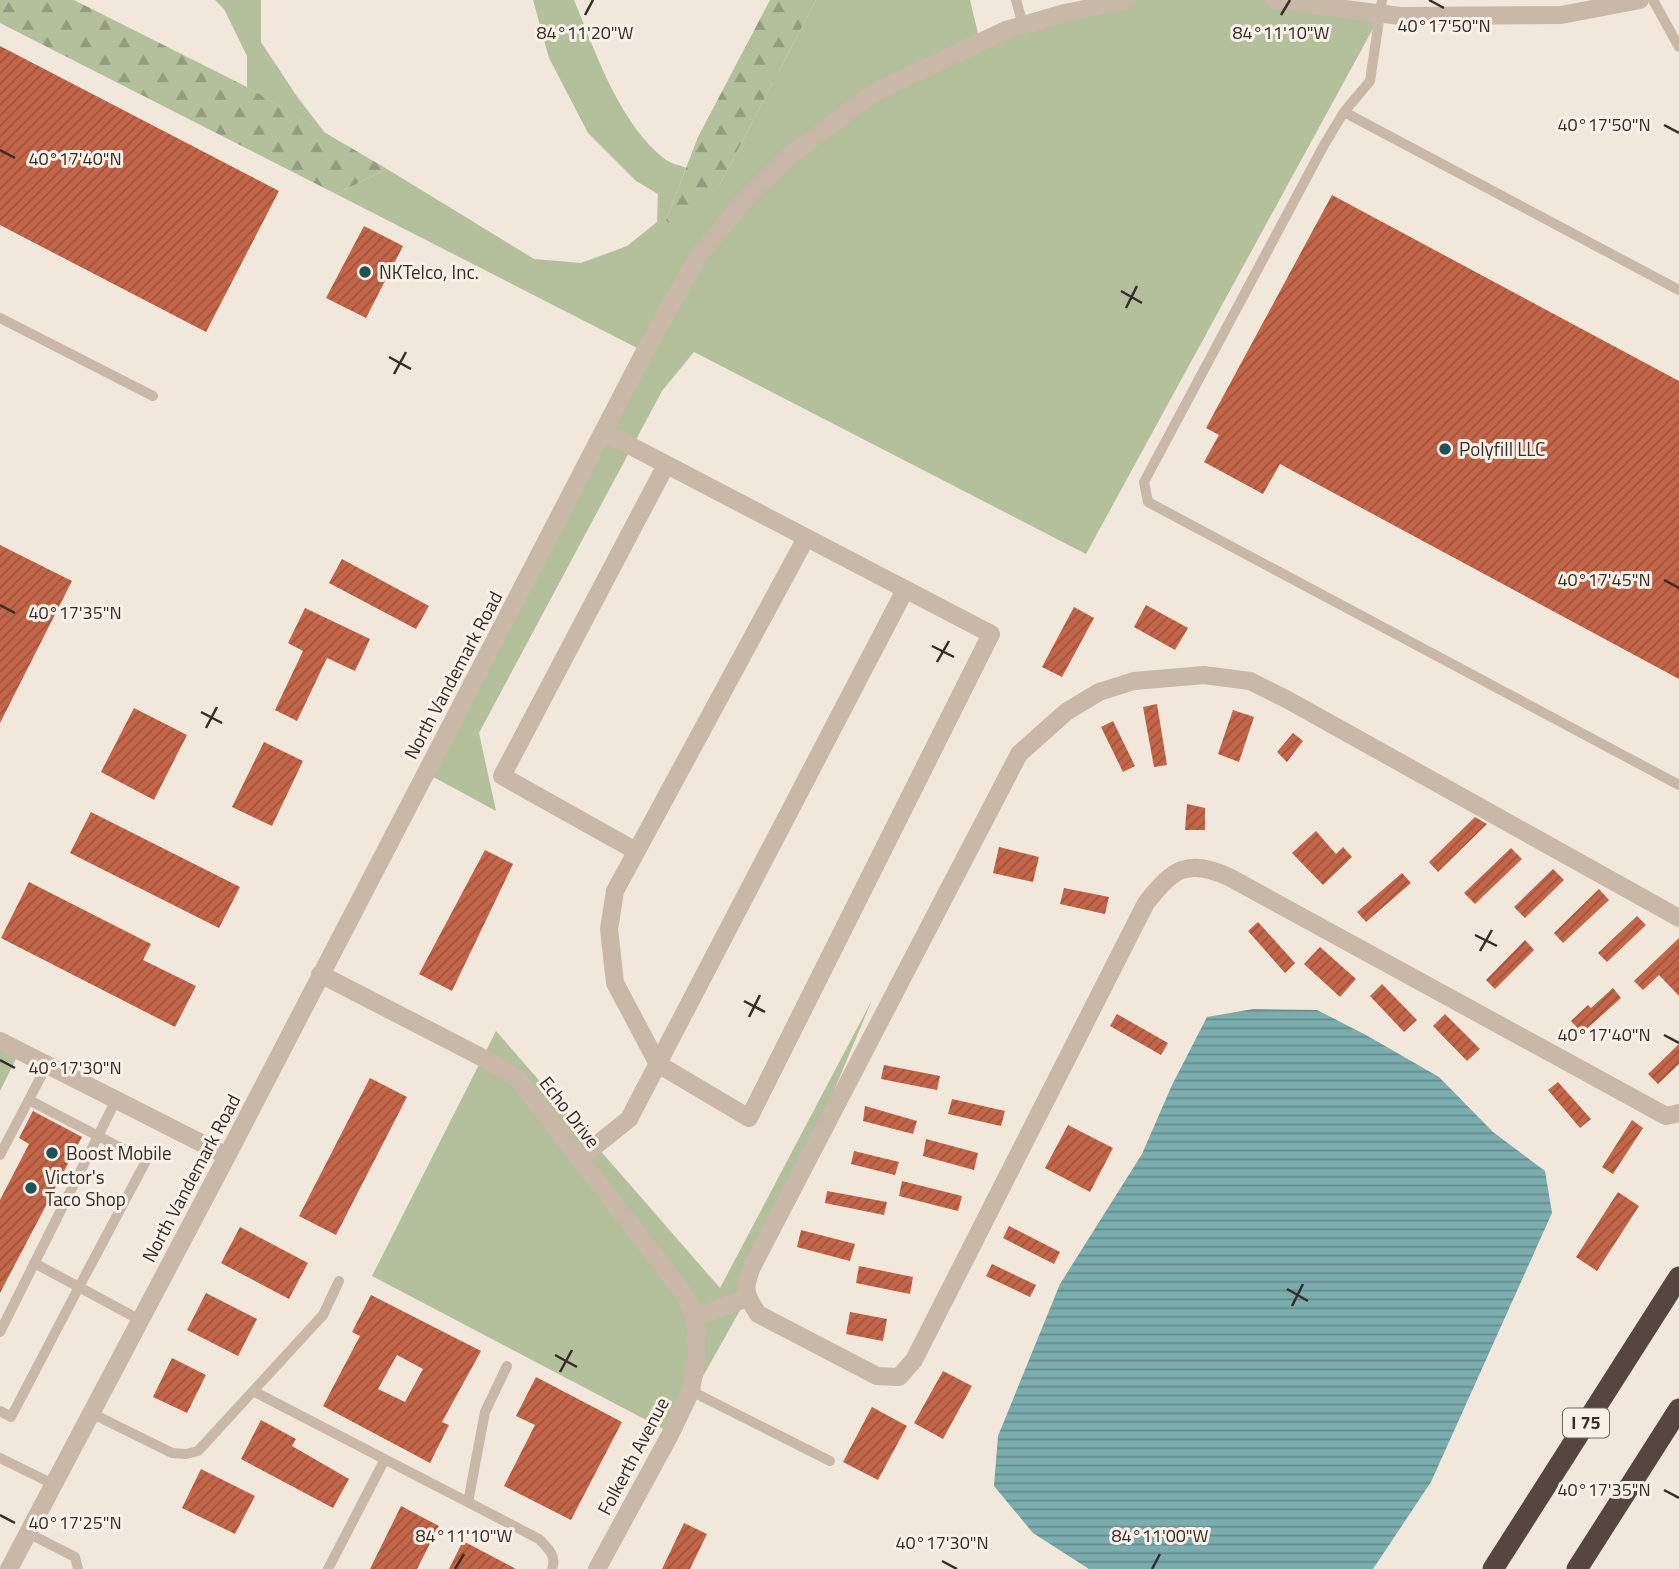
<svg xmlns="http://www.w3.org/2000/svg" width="1679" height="1569" font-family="'Titillium Web',sans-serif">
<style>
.grass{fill:#b4c09c}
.forest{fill:url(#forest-firs)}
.water{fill:url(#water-rules)}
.building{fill:url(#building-hatch);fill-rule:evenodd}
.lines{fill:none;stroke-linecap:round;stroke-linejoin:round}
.service{stroke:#c9b7a8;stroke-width:10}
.minor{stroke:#c9b7a8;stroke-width:18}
.motorway{stroke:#57463f;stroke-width:21}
.ticks{fill:none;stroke:#362c28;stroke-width:2.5}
.poi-dot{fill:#1e5356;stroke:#f9f1e8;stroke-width:2.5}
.labels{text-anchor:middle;stroke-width:6;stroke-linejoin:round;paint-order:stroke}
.shield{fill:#f9f1e8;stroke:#706762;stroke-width:2}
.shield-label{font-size:18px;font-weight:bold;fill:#362c28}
.poi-label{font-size:19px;fill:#362c28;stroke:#f9f1e8;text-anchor:start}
.street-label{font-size:19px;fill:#362c28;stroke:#f9f1e8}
.ticks-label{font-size:18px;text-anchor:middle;fill:#362c28;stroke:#f9f1e8;stroke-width:6;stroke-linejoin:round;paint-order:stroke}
</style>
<defs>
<pattern id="forest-firs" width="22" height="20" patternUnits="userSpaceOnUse" patternTransform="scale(1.75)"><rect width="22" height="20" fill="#b4c09c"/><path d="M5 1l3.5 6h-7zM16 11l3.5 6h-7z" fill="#939c7f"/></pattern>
<pattern id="water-rules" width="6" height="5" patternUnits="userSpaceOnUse" patternTransform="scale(1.75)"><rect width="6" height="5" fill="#7bacae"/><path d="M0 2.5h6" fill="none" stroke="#668c8e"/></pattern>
<pattern id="building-hatch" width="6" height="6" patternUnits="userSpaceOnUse" patternTransform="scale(1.75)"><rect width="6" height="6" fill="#c36548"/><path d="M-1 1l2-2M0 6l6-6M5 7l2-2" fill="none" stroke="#9f533c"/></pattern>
</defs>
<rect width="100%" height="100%" fill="#f1e7db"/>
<path class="grass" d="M215,0H261V42L296,95L325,133L247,87V56L224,9Z
M533,0H574C596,53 619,124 666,160C672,164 680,165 686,168L666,220L720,184L816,0H970L980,42L1128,0H1275L1381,14L1086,554L694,352L662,391L479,733L496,811L426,773L645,352L336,194L387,169L534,259L581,263L627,246L657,222L658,194L636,181L588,133L549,58Z
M872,1000L747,1298L671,1433L372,1276L496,1031L720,1288Z
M0,1041L20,1051L0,1091Z"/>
<path class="forest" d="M0,0H74L247,87L387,169L336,194L0,23Z
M770,0H816L720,184L673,228L666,220L698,137Z"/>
<path class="water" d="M1253,1009L1317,1010L1366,1035L1439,1077L1493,1132L1545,1171L1552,1213L1431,1482L1373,1569H1089L1033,1533L994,1486L998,1436L1060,1284L1142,1154L1172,1085L1207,1017Z"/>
<path class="building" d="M0,46L279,191L206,332L0,225Z
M1332,195L1679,381V679L1280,464L1263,494L1204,462L1219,435L1206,428Z
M364,226L403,246L366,318L326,298Z
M0,545L72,581L0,723Z
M342,559L429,606L416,629L329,583Z
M1146,605L1188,628L1175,650L1134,627Z
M1074,607L1094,618L1062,677L1042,667Z
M305,608L370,639L355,671L327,658L297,721L275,710L303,651L288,643Z
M1157,704L1167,765L1154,767L1143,707Z
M134,708L187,735L154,800L101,772Z
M1233,710L1254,717L1239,762L1218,754Z
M1113,721L1135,766L1123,772L1101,727Z
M1293,733L1303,741L1287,762L1277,752Z
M264,742L303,761L272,826L232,807Z
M1187,804L1205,808V830H1185Z
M91,812L240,887L219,928L70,853Z
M1475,817L1487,824L1438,872L1429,862Z
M1316,831L1336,854L1343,847L1352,857L1323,885L1292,853Z
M999,847L1039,857L1033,882L993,873Z
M1511,848L1522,859L1475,904L1464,893Z
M485,850L513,864L452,991L419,974Z
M1553,869L1564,880L1525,918L1514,907Z
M1402,873L1411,883L1366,922L1357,912Z
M29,882L151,944L143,960L196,986L175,1027L1,938Z
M1064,888L1109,897L1105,914L1060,904Z
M1599,889L1609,900L1563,943L1554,933Z
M1637,916L1646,925L1607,962L1598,953Z
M1258,922L1295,963L1285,973L1248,931Z
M1679,938V996L1659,975L1643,990L1634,981Z
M1525,940L1534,950L1495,989L1486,980Z
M1320,947L1356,979L1340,997L1304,964Z
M1382,984L1417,1020L1404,1032L1370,996Z
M1613,988L1621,998L1582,1033L1571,1021L1588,1005L1591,1008Z
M1117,1014L1168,1043L1161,1055L1110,1026Z
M1445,1014L1480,1049L1467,1061L1433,1026Z
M1679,1044V1064L1658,1084L1648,1074Z
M884,1065L940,1076L937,1090L881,1079Z
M370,1078L407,1097L336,1235L299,1216Z
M1558,1082L1591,1119L1580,1128L1548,1090Z
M952,1099L1005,1111L1001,1126L948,1114Z
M865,1106L917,1121L913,1134L863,1121Z
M33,1111L82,1137L0,1293V1200L29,1144L19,1138Z
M1632,1120L1643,1128L1613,1174L1602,1167Z
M1068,1125L1113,1148L1090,1192L1045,1168Z
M926,1139L978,1153L974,1170L923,1156Z
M854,1151L899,1162L895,1175L851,1164Z
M902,1181L962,1196L958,1211L899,1196Z
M827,1191L887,1202L884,1215L825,1203Z
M1618,1192L1639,1206L1597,1271L1576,1257Z
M1009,1226L1060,1252L1054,1264L1003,1238Z
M240,1227L308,1263L289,1299L221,1263Z
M801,1230L855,1244L850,1261L797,1247Z
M992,1264L1036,1285L1030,1297L986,1276Z
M859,1266L913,1277L910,1294L856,1283Z
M206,1293L257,1319L238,1356L187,1330Z
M371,1295L481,1351L442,1422L449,1425L430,1463L323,1406L360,1336L352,1332ZM397,1355L423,1369L405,1402L378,1389Z
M850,1312L887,1319L883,1341L846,1334Z
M172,1358L206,1375L187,1413L153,1397Z
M943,1371L972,1386L943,1439L914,1423Z
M536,1377L622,1422L571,1520L504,1486L535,1425L516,1416Z
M872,1407L907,1426L878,1480L843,1462Z
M261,1420L296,1439L292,1446L349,1479L333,1508L241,1459Z
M201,1469L255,1496L235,1534L182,1508Z
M401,1506L439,1526L417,1569H370Z
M684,1523L707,1534L690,1569H662Z
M463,1541L516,1569H449Z"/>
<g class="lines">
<path class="service" d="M1016,0L1023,25
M1382,0L1370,81L1344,112L1324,145L1144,482L1148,502L1679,785
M1653,0L1679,47
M1344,112L1679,290
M0,318L153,396
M116,1100L98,1136L146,1161L79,1287L140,1320
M0,1155L47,1065
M0,1332L98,1136L29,1100
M253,1391L539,1539C548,1548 557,1556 552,1569
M691,1391L830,1461
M0,1411L11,1417L79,1287L34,1263
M91,1413L172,1453L186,1454L198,1451L323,1315L339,1281
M0,1458L53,1484
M468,1502L485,1412L507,1366
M28,1533L75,1557L78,1569
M328,1569L385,1459"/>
<path class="minor" d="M1275,0L1400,16L1561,15L1640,0
M604,432L991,634L749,1118L658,1064L615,983L609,929L615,891L806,538
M636,851L502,776L666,465
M1679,918L1288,700L1250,681L1204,675L1134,681L1099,692L1066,712L1019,754L752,1267C743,1289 745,1294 758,1314L877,1376L899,1377L914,1360L1146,903C1173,869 1186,858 1229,877L1666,1116L1679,1113
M320,974L485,1059L518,1079L682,1291L695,1317L697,1354L691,1391L671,1433L597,1569
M0,1041L227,1156
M579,1159L629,1119L905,590
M695,1317L747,1298
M9,1569L227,1156L645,351L697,258L747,197L790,155L873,93L1006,30L1065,13L1128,0"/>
<path class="motorway" d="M1493,1569L1679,1277
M1577,1569L1679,1409"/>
</g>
<path class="ticks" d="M1429,0L1444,8M585,15L593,0M1281,15L1290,0M1664,125L1679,133M0,150L15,158M1121,291L1142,303M1126,308L1137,286M389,357L411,369M394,374L406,352M1664,580L1679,588M0,605L15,613M932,646L954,657M937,662L949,641M201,712L222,723M206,728L217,707M1475,935L1497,946M1480,951L1492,930M744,1001L765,1012M749,1017L760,995M1664,1035L1679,1043M0,1060L15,1068M1287,1289L1308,1301M1292,1306L1303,1284M555,1355L577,1367M560,1372L572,1350M1664,1490L1679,1498M0,1515L15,1523M942,1561L957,1569M455,1569L464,1554M1152,1569L1160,1554"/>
<g class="poi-dot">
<circle cx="365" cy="272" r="7"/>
<circle cx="1445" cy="449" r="7"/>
<circle cx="52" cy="1153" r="7"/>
<circle cx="31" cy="1188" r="7"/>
</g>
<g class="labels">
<rect class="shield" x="1563" y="1408.5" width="46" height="29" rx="5"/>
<g class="shield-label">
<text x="1586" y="1429">I 75</text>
</g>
<g class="poi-label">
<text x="379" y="279">NKTelco, Inc.</text>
<text x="1459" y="456">Polyfill LLC</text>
<text x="66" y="1160">Boost Mobile</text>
<text x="45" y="1184">Victor's<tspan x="45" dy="22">Taco Shop</tspan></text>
</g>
<g class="street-label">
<text transform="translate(453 675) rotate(-62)" y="7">North Vandemark Road</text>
<text transform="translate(570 1112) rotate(52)" y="7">Echo Drive</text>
<text transform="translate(191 1178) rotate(-62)" y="7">North Vandemark Road</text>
<text transform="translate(633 1456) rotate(-62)" y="7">Folkerth Avenue</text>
</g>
</g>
<g class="ticks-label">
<text x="1444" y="32">40°17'50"N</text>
<text x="585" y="39">84°11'20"W</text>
<text x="1281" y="39">84°11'10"W</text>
<text x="1604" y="131">40°17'50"N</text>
<text x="75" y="165">40°17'40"N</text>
<text x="1604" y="586">40°17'45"N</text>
<text x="75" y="619">40°17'35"N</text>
<text x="1604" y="1041">40°17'40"N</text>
<text x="75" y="1074">40°17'30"N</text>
<text x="1604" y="1496">40°17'35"N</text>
<text x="75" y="1529">40°17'25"N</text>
<text x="464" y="1542">84°11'10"W</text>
<text x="1160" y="1542">84°11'00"W</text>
<text x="942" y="1549">40°17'30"N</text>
</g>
</svg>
